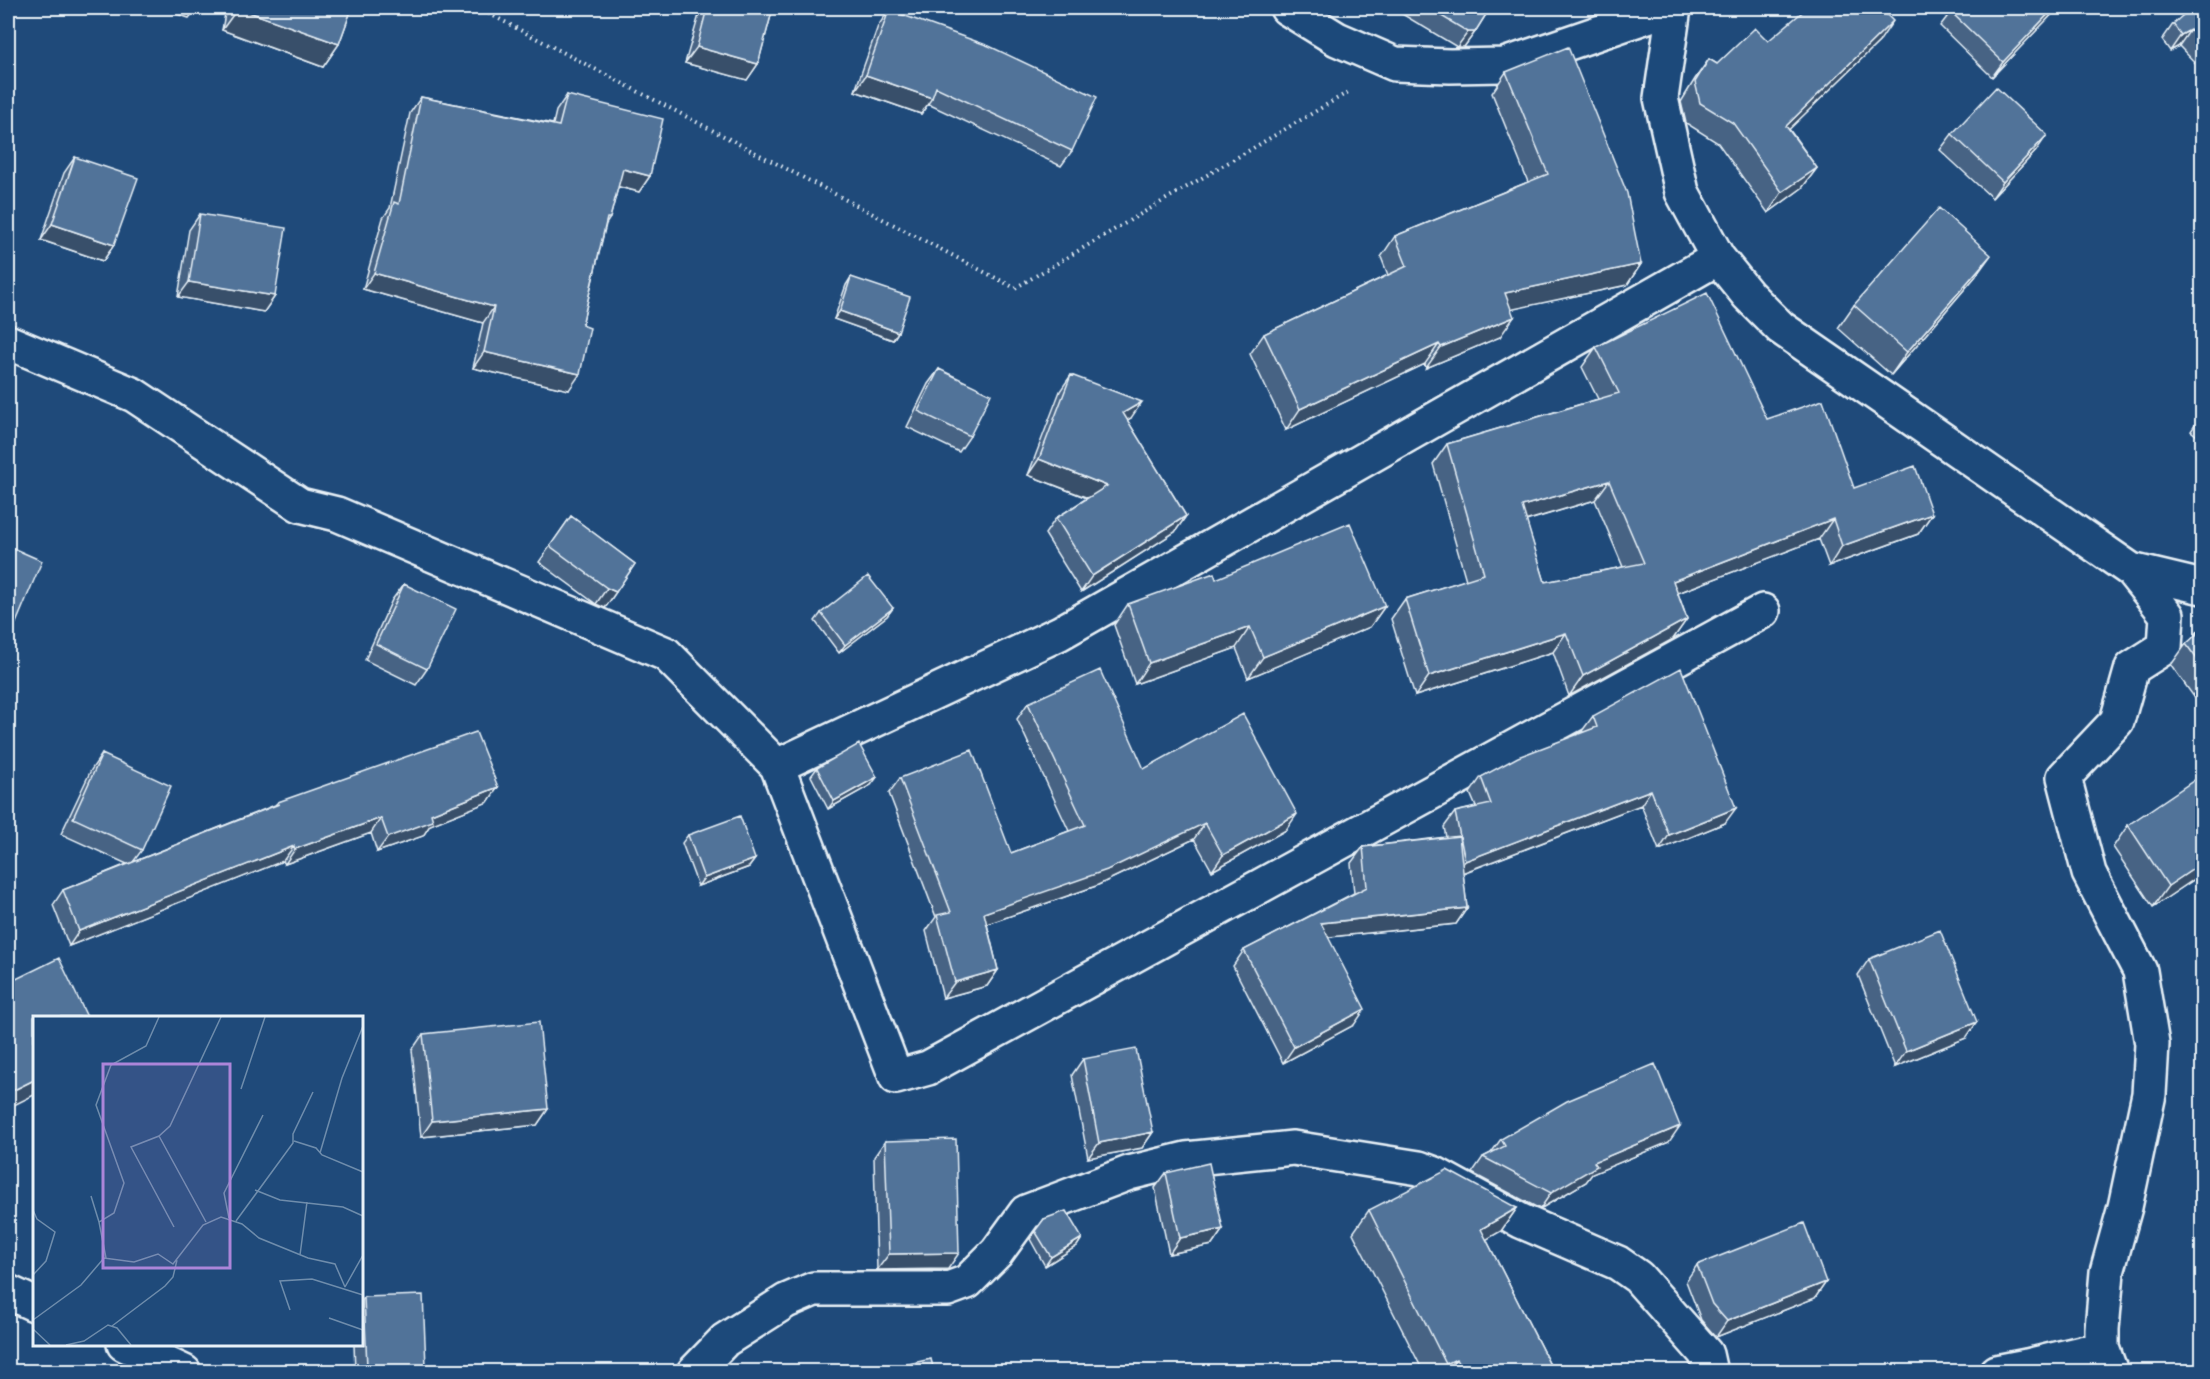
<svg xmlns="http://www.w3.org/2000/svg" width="2210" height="1379" font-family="Mali,sans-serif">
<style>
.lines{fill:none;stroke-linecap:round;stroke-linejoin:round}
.minor-casing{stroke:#e8f1f8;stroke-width:38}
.path{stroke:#e8f1f8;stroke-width:4;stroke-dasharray:1.5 4.5;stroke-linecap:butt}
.minor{stroke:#1f4a7a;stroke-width:33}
.wall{fill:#466384;stroke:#e8f1f8;stroke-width:1.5;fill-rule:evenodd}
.shaded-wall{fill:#39506b;stroke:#e8f1f8;stroke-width:1.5}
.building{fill:#517399;stroke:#e8f1f8;stroke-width:1.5;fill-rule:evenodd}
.inset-road{fill:none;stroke:#6f8dac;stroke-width:1.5}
.view{fill:#ac85d9;fill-opacity:0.15;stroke:#ac85d9;stroke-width:3}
.inset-edge{fill:none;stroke:#e8f1f8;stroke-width:3}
</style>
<rect width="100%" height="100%" fill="#1f4a7a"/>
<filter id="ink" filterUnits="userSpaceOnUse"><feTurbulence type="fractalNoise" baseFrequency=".0167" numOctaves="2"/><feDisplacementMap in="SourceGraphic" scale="12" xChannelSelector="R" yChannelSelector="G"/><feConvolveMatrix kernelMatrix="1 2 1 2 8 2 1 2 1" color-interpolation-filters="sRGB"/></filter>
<g filter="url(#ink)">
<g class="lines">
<defs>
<path id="minor" d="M1287,8L1337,39L1395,64L1450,66L1504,65L1671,8
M1674,8L1661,98L1682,192L1718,258L1748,295L1781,328L2131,570L2167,615L2165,647L2132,668L2117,721L2064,777L2089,873L2140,971L2152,1044L2149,1094L2125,1207L2107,1272L2102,1329V1348L2111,1372
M8,342L134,395L300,505L337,514L666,654L777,766L896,1077L928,1068L1763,611
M2131,570L2202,587
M777,766L1060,633L1718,258
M8,1292L34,1304
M124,1344L184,1372
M694,1372L725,1340L786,1301L814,1289H948L967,1282L997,1252L1026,1212L1129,1173L1186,1159L1293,1148L1419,1168L1435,1174L1521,1221L1618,1263L1638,1277L1706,1354L1710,1372
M1996,1372L2027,1366L2102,1348"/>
</defs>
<use href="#minor" class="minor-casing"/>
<path class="path" d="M478,8L1015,288L1350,91"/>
<use href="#minor" class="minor"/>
</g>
<path class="wall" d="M226,8H352L339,44L323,67L222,30Z
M701,8H773L758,64L747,80L685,63Z
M1392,8H1490L1475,32L1464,47H1457Z
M1954,8H2058L1992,77L1940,26Z
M2202,8V70L2179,46L2170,51L2162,40L2173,24Z
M889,10L1072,151L1061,166L928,104L921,114L855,91L878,26Z
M1879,42L1789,129L1817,168L1802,188L1768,213L1718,143L1686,123L1681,102L1695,79L1709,59L1717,64Z
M1506,72L1641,264L1627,285L1511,309L1500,337L1426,368L1425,364L1286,430L1250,354L1264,334L1388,275L1381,257L1395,236L1528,182L1492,93Z
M567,95L650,176L639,192L618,187L610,218L606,224L582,325L569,390L473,368L483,323L363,289L383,218L390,208L410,113L421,97L553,124L556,111Z
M1952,134L2036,151L1992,198L1940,150Z
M75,157L114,245L103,261L41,240L64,173Z
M200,214L275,296L264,312L178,297L189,230Z
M851,277L898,332L893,340L834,319L846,285Z
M1975,277L1891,375L1838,328L1854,305Z
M1596,347L1767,419L1854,488L1932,514L1918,534L1829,566L1819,539L1678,593L1687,619L1673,639L1569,696L1553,652L1415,696L1391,619L1405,599L1466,580L1433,464L1447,444L1598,399L1582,367ZM1595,500L1623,567L1545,582L1526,521Z
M939,369L970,436L959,452L907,427L928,384Z
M1071,375L1131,418L1127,420L1186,516L1175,532L1081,592L1045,534L1056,518L1087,498L1028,475L1060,391Z
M2202,415V440L2191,431Z
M571,516L635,564L605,608L596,604L539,562Z
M404,584L427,669L416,685L365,660L392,600Z
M1128,604L1385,606L1370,627L1248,678L1236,648L1135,684L1114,625Z
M893,608L887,616L839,653L815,621L821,613Z
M2202,627V708L2171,665L2186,644L2192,639L2198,631Z
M1028,703L1144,769L1286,830L1212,871L1194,839L1096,886L987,924L998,970L987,986L943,998L926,931L936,917L889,793L900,778L1011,853L1069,831L1017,719Z
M1593,716L1725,823L1659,850L1641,805L1463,873L1467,908L1456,924L1328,937L1354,1025L1283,1063L1233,966L1244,950L1354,893L1351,863L1363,847L1446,837L1444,827L1455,812L1476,807L1470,793L1481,777L1583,732L1582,731Z
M102,754L142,850L133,862L275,805L278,802L498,787L488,802L430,825L423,836L377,852L371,833L285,864L283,861L69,946L53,905L63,890L127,864L61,834L91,770Z
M817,768L877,777L871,785L828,809L811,776Z
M2128,825L2202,874L2153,907L2113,847Z
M688,835L755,859L749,867L698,886L682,843Z
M2202,939V1075L2198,945Z
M1869,959L1966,1038L1895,1067L1858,975Z
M423,1034L548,1109L537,1125L421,1137L412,1050Z
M1083,1059L1153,1132L1142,1148L1088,1158L1072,1075Z
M1501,1139L1669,1142L1592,1174L1586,1182L1540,1209L1472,1173L1483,1157L1491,1153Z
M885,1141L948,1269L877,1270L874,1157Z
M1166,1173L1223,1229L1212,1245L1169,1254L1155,1188Z
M1517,1208L1501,1231L1486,1239L1553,1371H1423L1353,1233L1369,1210Z
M1044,1219L1082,1238L1077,1246L1045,1266L1030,1239Z
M1697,1265L1826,1282L1815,1298L1716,1337L1701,1320L1686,1281Z
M364,1297L426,1366L422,1371H355L354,1344H362V1301Z"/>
<path class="shaded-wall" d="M159,8H197L189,18Z
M238,8L339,44L323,67L222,30Z
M2054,8H2058L1992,77L2003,62Z
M1893,21L1879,42L1772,146L1786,126Z
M2190,30L2179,46L2170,51L2181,35Z
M1468,32H1475L1464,47H1457Z
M697,47L758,64L747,80L685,63Z
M866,75L932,98L921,114L855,91Z
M2047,135L2036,151L1992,198L2003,182Z
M1817,168L1802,188L1768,213L1782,192Z
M623,169L650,176L639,192L612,185Z
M52,224L114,245L103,261L41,240Z
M1991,255L1975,277L1891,375L1907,352Z
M1641,264L1627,285L1490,314L1505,293Z
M374,273L494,307L483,323L363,289Z
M189,282L275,296L264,312L178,297Z
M840,311L898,332L893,340L834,319Z
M1514,317L1500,337L1426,368L1441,347Z
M1439,344L1425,364L1286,430L1300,409Z
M484,352L580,374L569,390L473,368Z
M1142,402L1131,418L1112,429L1123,413Z
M1039,459L1107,486L1096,501L1028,475Z
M1609,481L1595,500L1508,526L1522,506Z
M1932,514L1918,534L1829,566L1842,546Z
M1186,516L1175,532L1081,592L1092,576Z
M1833,519L1819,539L1659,600L1673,581Z
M607,588L616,592L605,608L596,604Z
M1385,606L1370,627L1248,678L1263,657Z
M893,608L887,616L839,653L845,645Z
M8,619L16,623L8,635Z
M1687,619L1673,639L1569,696L1583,676Z
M1250,627L1236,648L1135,684L1149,663Z
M1566,633L1553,652L1415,696L1429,676Z
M877,777L871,785L828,809L834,801Z
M498,787L488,802L430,825L423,836L377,852L388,837L431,814Z
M1651,790L1641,805L1454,876L1465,861Z
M1736,808L1725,823L1659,850L1669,835Z
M1297,814L1286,830L1212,871L1223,855Z
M381,818L371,833L285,864L295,849Z
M1205,823L1194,839L1096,886L973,929L984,913Z
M294,846L283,861L69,946L79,931Z
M755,859L749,867L698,886L704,878Z
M2202,863V874L2153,907L2168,886Z
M1467,908L1456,924L1310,939L1321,923Z
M998,970L987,986L943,998L955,982Z
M1365,1009L1354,1025L1283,1063L1294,1047Z
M1977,1022L1966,1038L1895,1067L1906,1051Z
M34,1080V1095L8,1108V1093Z
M548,1109L537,1125L421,1137L432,1121Z
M1680,1126L1669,1142L1592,1174L1586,1182L1540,1209L1551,1193L1594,1162Z
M1153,1132L1142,1148L1088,1158L1099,1143Z
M1517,1208L1501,1231L1465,1252L1481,1229Z
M1223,1229L1212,1245L1169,1254L1180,1238Z
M1082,1238L1077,1246L1045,1266L1051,1257Z
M959,1253L948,1269L877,1270L889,1254Z
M1826,1282L1815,1298L1716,1337L1727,1321Z
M1456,1359L1447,1371H1440L1446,1364Z
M426,1366L422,1371H364L367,1367Z"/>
<path class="building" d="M238,8H352L339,44Z
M707,8H773L758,64L697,47Z
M1428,8H1490L1475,32H1468Z
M1807,8H1880L1893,21L1786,126L1817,168L1782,192L1733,123L1700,103L1695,82L1709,59L1717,64L1755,28L1768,41Z
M1954,8H2054L2003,62L1950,11Z
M2191,8H2202V43L2190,30L2181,35L2173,24Z
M889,10L989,46L1097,97L1072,151L936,87L932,98L866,75Z
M1568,47L1627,193L1641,264L1505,293L1514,317L1441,347L1439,344L1300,409L1264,334L1407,266L1395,236L1548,174L1506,72Z
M1996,87L2047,135L2003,182L1952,134Z
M567,95L663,119L650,176L623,169L610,218H607L582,325L590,328L580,374L484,352L494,307L374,273L394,202L399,204L421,97L559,126Z
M75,157L138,178L114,245L52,224Z
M1939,208L1991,255L1907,352L1854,305Z
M200,214L286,228L275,296L189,282Z
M851,277L910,297L898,332L840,311Z
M1707,293L1767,419L1823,400L1854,488L1915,466L1932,514L1842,546L1833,519L1673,581L1687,619L1583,676L1566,633L1429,676L1405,599L1484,574L1447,444L1619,393L1596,347ZM1609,481L1644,563L1545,582L1522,506Z
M939,369L991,394L970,436L918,411Z
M1071,375L1142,402L1123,413L1186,516L1092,576L1056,518L1107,486L1039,459Z
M571,516L635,564L616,592L607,588L550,546Z
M1350,523L1385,606L1263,657L1250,627L1149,663L1128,604L1214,573L1216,579Z
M8,546L42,561L16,623L8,619Z
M868,576L893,608L845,645L821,613Z
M404,584L456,609L427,669L376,644Z
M2202,627V666L2186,644L2196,635L2198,631Z
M1681,668L1736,808L1669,835L1651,790L1465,861L1455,812L1491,804L1481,777L1518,757L1597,727L1593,716Z
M1100,670L1144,769L1243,714L1297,814L1223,855L1205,823L1107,870L984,913L998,970L955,982L937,915L951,912L900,778L972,750L1011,853L1085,825L1028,703Z
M476,732L498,787L431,814L433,821L388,837L381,818L295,849L294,846L79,931L63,890L279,804L278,802Z
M859,744L877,777L834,801L817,768Z
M102,754L171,786L142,850L73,818Z
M2202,775V863L2168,886L2128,825Z
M740,816L755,859L704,878L688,835Z
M1459,836L1467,908L1321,923L1365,1009L1294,1047L1244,950L1367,887L1363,847Z
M1940,930L1977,1022L1906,1051L1869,959Z
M59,958L87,1017H34V1080L8,1093V983Z
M539,1022L548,1109L432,1121L423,1034Z
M1136,1049L1153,1132L1099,1143L1083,1059Z
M1655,1064L1680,1126L1594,1162L1597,1166L1551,1193L1483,1157L1505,1146L1501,1139L1567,1101Z
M956,1139L959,1253L889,1254L885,1141Z
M1209,1163L1223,1229L1180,1238L1166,1173Z
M1447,1170L1517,1208L1481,1229L1553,1371H1462L1456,1359L1446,1364L1369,1210Z
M1066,1211L1082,1238L1051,1257L1035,1231L1044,1219Z
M1804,1223L1826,1282L1727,1321L1712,1304L1697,1265Z
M423,1295L426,1366L367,1367L364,1297Z
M931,1359L934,1371H878Z"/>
</g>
<g transform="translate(33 1016)">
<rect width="330" height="330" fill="#1f4a7a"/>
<path class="inset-road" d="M208,73L232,1M126,120L173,206M261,125L283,132L289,139L330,156M287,137L309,62L330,10M222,174L247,184L310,191L330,200M58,180L66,206M0,194L4,203L22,216L13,245L0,259M196,202L191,177L230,99M203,205L260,127V118L280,76M141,211L98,131L126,120L137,110L188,1M267,239L274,186M73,242L66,206L81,197L91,167L63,89L78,49L113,30L126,1M312,271L330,239M257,294L247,265L279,263L330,279M296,302L330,314M0,304L48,269L71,242L101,246L125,238L140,248L170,209L188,201L209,208L226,222L275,242L302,248L312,271M79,310L132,270L140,261L144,244M0,313L17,329M33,329L51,325L75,309L84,312L98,329"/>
<path class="view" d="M70,48H197V252H70Z"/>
<rect width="330" height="330" class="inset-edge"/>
</g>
<rect width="2210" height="1379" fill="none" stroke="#1f4a7a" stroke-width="30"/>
<rect x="15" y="15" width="2180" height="1349" fill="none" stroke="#e8f1f8" stroke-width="2" filter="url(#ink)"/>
</svg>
